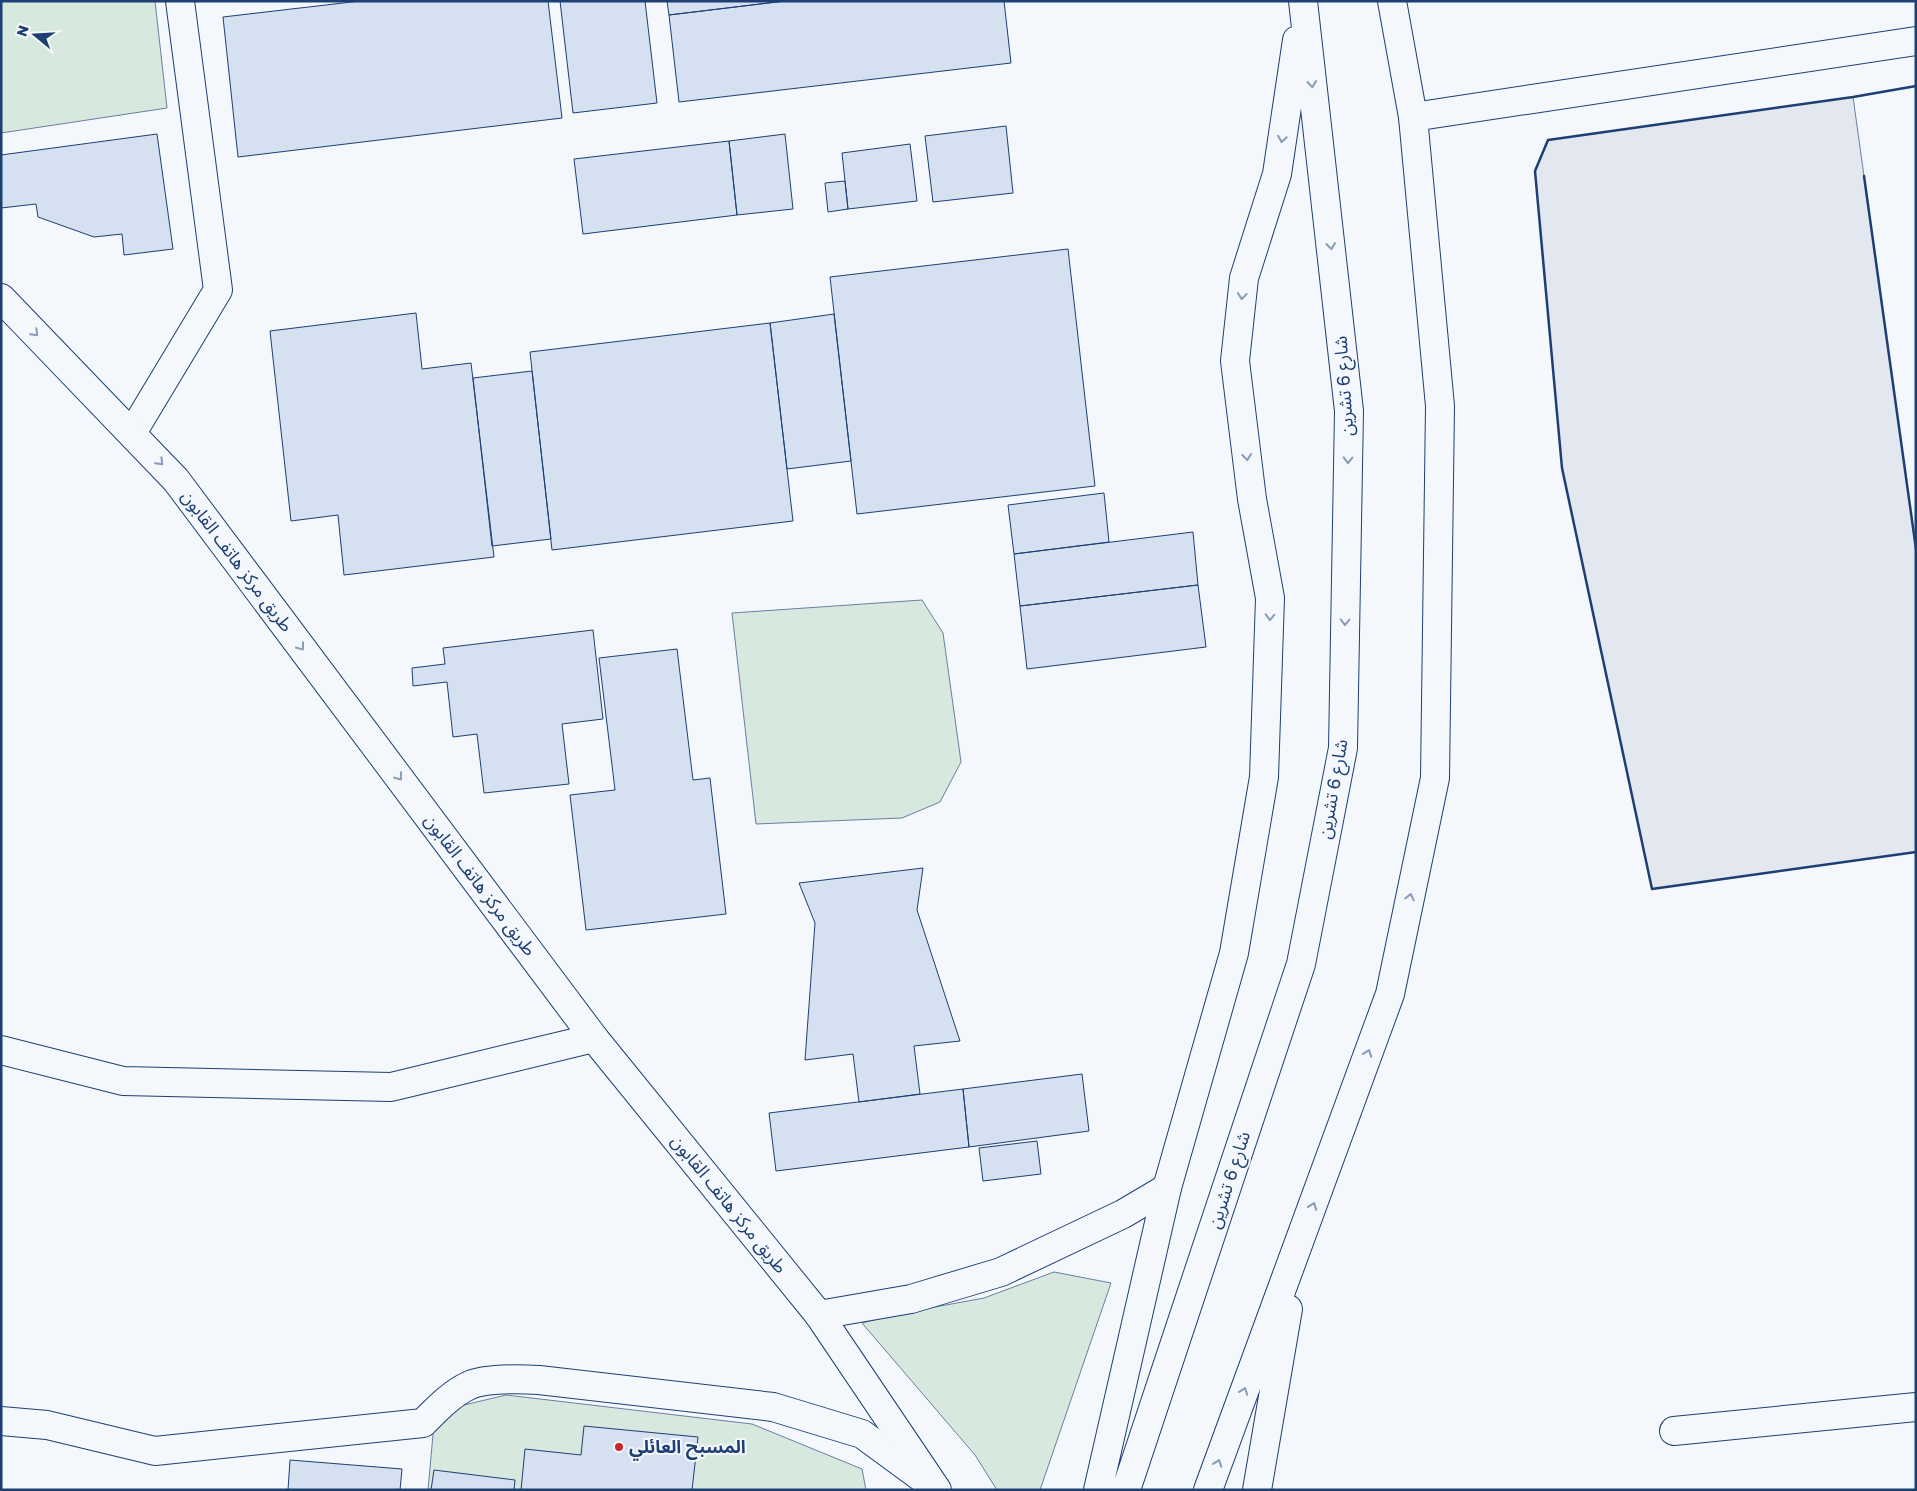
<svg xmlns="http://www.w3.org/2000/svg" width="1917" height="1491" font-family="'Golos Text','Noto Sans Arabic',sans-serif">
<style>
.green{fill:#d7e8df;stroke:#687fa3}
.parking{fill:#e3e8f0;stroke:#687fa3}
.building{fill:#d5e0f0;stroke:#1d3f73}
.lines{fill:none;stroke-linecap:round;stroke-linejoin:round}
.minor-casing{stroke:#1d3f73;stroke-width:30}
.major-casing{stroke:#1d3f73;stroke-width:30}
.highway-casing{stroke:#1d3f73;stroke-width:30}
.minor{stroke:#f4f7fb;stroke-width:28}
.major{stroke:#f4f7fb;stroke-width:28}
.highway{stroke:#f4f7fb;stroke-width:28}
.wall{stroke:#1d3f73;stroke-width:2.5}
.oneway{stroke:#889bb7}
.poi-dot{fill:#c62828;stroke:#f4f7fb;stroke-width:2}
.labels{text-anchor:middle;stroke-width:4;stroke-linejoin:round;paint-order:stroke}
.street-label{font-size:18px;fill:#1d3f73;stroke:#f4f7fb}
.poi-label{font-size:18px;font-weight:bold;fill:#1d3f73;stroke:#f4f7fb;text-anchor:start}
</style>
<rect width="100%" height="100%" fill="#f4f7fb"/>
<path class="green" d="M1,1H155L167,108L1,133Z
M922,600L943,633L961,762L940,802L902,818L756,824L732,613Z
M1054,1272L1111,1283L1040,1490H997L975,1455L862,1323L897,1314L984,1298Z
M506,1395L752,1424L862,1469L866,1490H428L435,1412Z"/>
<path class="parking" d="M1853,97L1916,549V852L1652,889L1562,468L1535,171L1548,140Z"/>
<path class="building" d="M360,1H548L562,118L238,157L223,17Z
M560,1H645L657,103L573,113Z
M667,1H785L669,15Z
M785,1H1004L1011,63L679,102L669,15Z
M1006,126L1013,193L933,202L925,136Z
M157,134L173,249L124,255L122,234L94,237L38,217L36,204L1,208V155Z
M785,134L793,209L737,215L729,141Z
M729,141L737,215L583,234L574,159Z
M910,144L917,201L848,209L842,153Z
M845,181L848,209L828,212L825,183Z
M1068,249L1095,486L857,514L830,277Z
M416,313L422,369L471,363L494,557L344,575L338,515L291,521L270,331Z
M834,314L851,461L787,469L770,323Z
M770,323L793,521L552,550L530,352Z
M532,371L551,539L492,546L473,378Z
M1104,493L1109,542L1014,554L1008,505Z
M1193,532L1198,585L1020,606L1014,554Z
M1198,585L1206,647L1027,669L1020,606Z
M593,630L603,719L562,724L569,784L484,793L477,734L453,737L447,682L413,686L412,668L445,664L443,648Z
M677,649L693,780L710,778L726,914L586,930L570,795L615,790L599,658Z
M923,868L917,910L960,1041L914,1046L920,1094L859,1102L853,1054L805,1060L815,923L799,883Z
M1082,1074L1089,1131L969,1147L963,1089Z
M963,1089L969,1147L776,1171L769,1113Z
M1037,1141L1041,1174L983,1181L979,1148Z
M584,1426L698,1437L692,1490H521L525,1449L581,1455Z
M290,1460L402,1469L400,1490H288Z
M434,1470L515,1480L514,1490H431Z"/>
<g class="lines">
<defs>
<path id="minor" d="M1413,117L1916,41
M132,433L218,290L180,1
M1,1050L123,1081L391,1087L594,1038
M819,1315L911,1299L1001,1272L1123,1214L1167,1188
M1,1421L47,1425L155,1451L423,1423C436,1410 451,1394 468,1386C484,1378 521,1379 539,1380L773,1407L862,1434L933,1486
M1674,1431L1916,1407"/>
<path id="major" d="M1,298L176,480L594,1038L819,1315L937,1490"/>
<path id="highway" d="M1098,1490L1167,1188L1234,953L1264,777L1270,598L1252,499L1235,361L1244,278L1277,174L1297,40
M1126,1490L1301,964L1343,748L1349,411L1303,1
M1208,1490L1390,994L1435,778L1440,406L1413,117L1392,1
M1257,1490L1288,1309"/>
</defs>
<use href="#minor" class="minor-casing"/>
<use href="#major" class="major-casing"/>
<use href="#highway" class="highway-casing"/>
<use href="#minor" class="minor"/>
<use href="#major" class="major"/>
<use href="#highway" class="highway"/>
<path class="wall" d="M1916,86L1853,97L1548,140L1535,171L1562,468L1652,889L1916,852
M1864,176L1916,549"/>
</g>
<defs><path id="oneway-chevron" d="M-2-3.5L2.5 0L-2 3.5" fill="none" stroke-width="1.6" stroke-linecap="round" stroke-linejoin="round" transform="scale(1.25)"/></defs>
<g class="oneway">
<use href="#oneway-chevron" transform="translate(1312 84) rotate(84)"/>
<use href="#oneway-chevron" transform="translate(1282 139) rotate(99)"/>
<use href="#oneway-chevron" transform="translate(1331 246) rotate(84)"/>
<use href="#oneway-chevron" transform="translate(1242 296) rotate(96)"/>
<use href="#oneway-chevron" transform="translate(35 333) rotate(46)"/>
<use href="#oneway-chevron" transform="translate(1247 457) rotate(83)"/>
<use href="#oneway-chevron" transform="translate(1348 460) rotate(91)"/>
<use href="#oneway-chevron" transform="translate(160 462) rotate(46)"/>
<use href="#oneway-chevron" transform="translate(1270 617) rotate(92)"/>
<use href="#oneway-chevron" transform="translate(1345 622) rotate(91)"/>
<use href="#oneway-chevron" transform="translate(301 647) rotate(53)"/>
<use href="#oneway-chevron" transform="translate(399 777) rotate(53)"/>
<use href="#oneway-chevron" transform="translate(1410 897) rotate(-78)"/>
<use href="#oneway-chevron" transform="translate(1368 1053) rotate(-70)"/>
<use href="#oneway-chevron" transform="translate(1313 1206) rotate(-70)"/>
<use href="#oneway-chevron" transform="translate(1244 1391) rotate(-70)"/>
<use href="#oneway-chevron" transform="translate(1218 1463) rotate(-70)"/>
</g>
<circle class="poi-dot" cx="619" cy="1447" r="5"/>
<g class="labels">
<g class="street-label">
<text transform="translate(1344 386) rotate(-94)" y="6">شارع 6 تشرين</text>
<text transform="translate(237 561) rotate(53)" y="6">طريق مركز هاتف القابون</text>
<text transform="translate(1333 789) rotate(-80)" y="6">شارع 6 تشرين</text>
<text transform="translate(480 885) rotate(53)" y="6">طريق مركز هاتف القابون</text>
<text transform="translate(1229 1180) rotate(-72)" y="6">شارع 6 تشرين</text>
<text transform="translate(729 1204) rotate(51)" y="6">طريق مركز هاتف القابون</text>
</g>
<g class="poi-label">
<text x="629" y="1453">المسبح العائلي</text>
</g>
</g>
<rect width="1917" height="1491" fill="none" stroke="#1d3f73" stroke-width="5"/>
<g transform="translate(35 35) rotate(288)" stroke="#f4f7fb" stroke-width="4" paint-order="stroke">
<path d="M0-4L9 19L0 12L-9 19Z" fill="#1d3f73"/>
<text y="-8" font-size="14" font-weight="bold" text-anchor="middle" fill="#1d3f73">N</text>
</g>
</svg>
